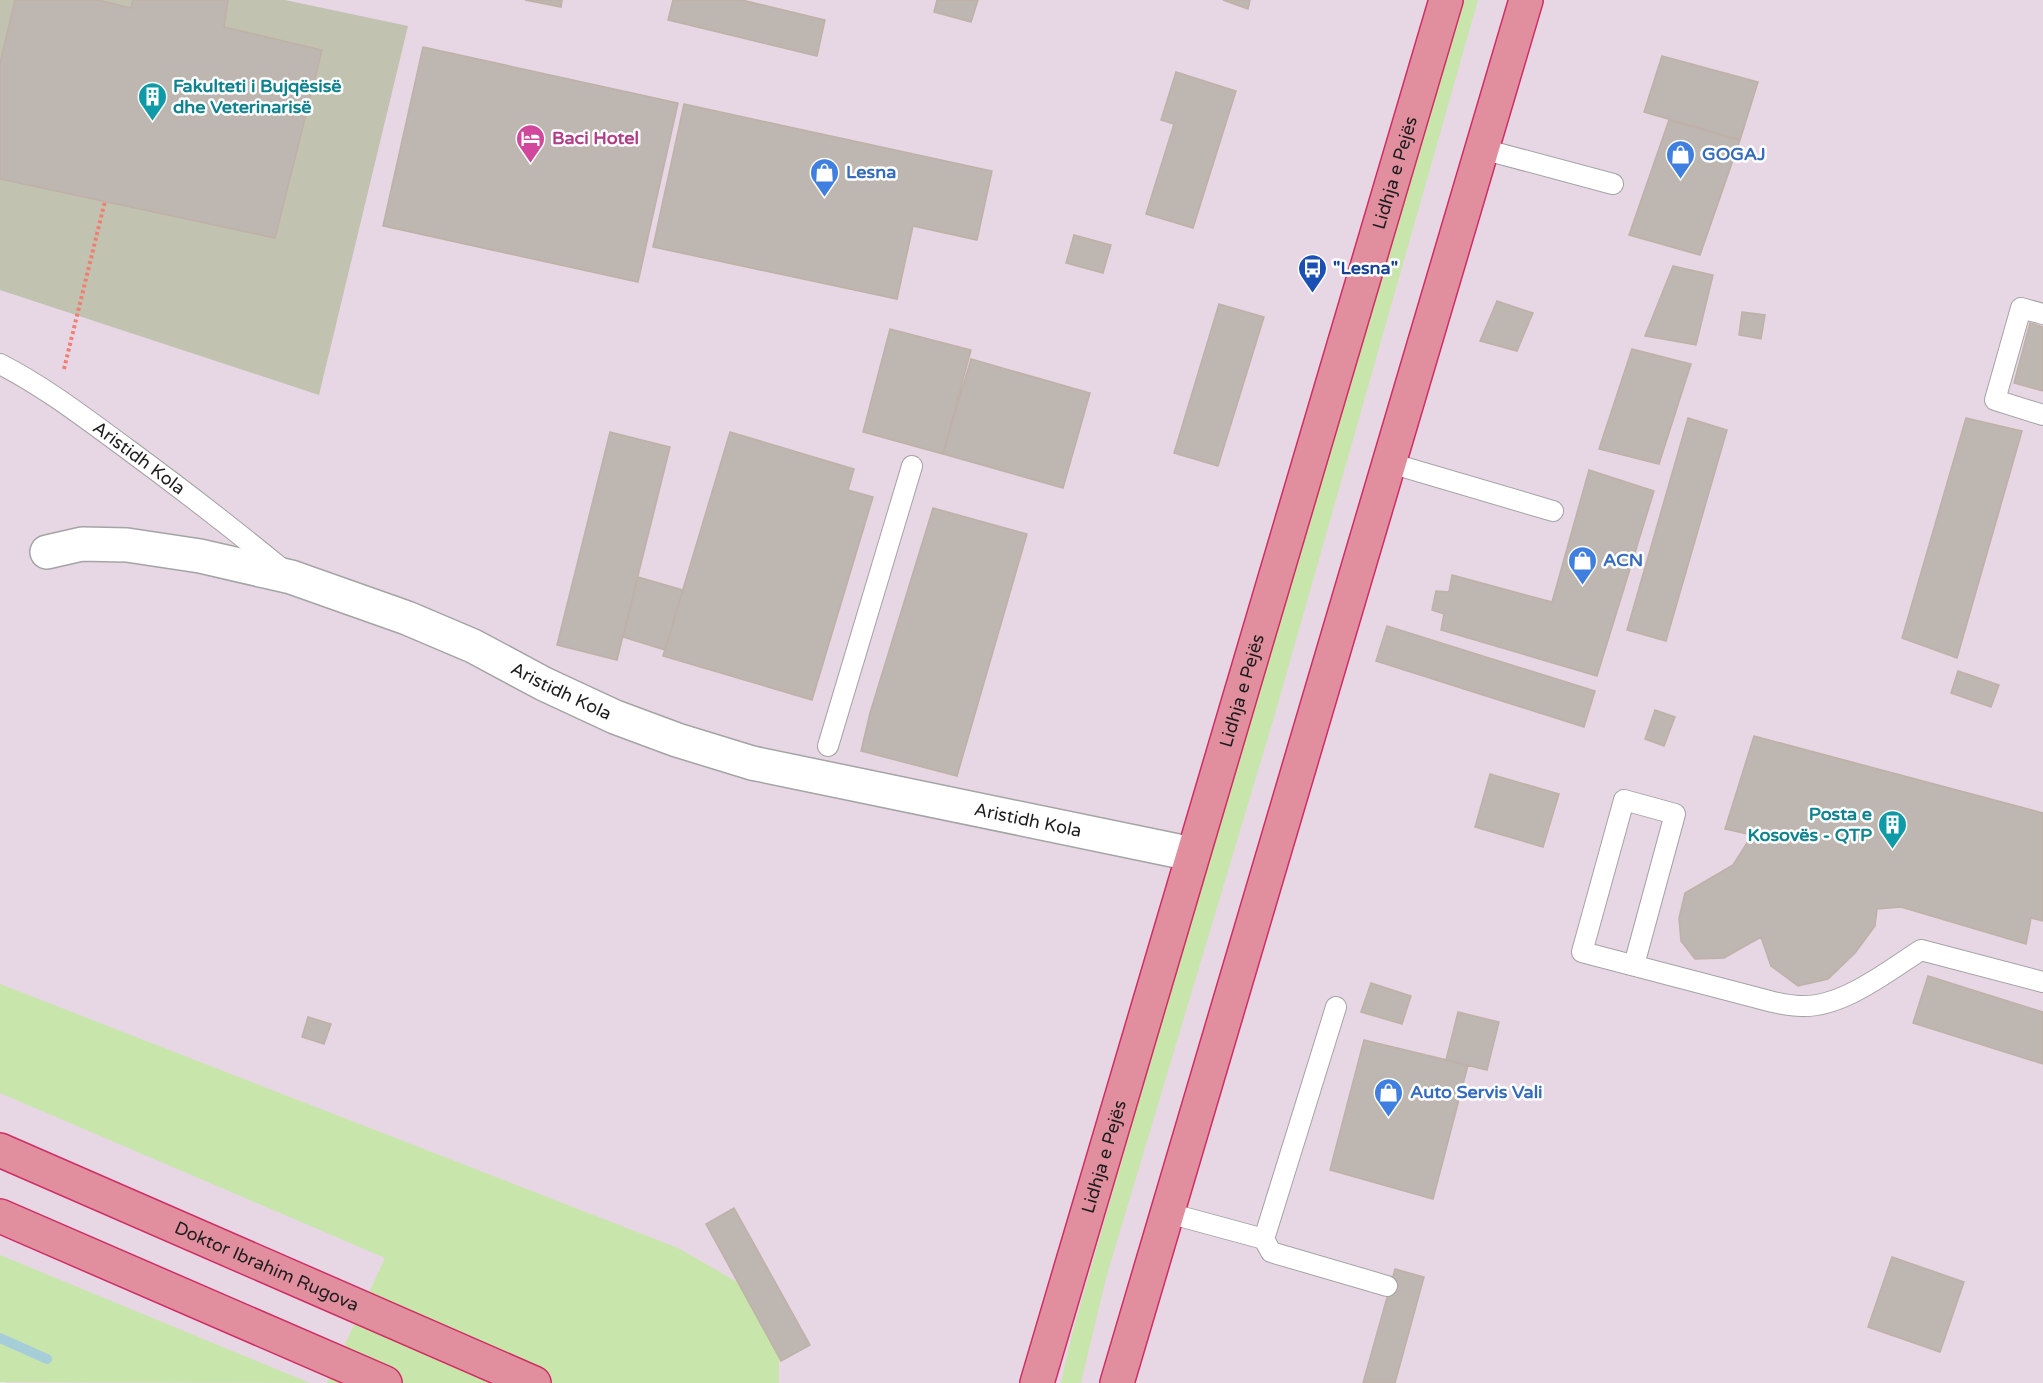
<svg xmlns="http://www.w3.org/2000/svg" width="2043" height="1383" font-family="'Varela Round',sans-serif">
<style>
.industrial{fill:#e7d6e3}
.construction{fill:#c2c2b0}
.grass{fill:#c8e6ac}
.lines{fill:none;stroke-linecap:round;stroke-linejoin:round}
.stream{stroke:#a6ced9;stroke-width:10}
.building{fill:#beb6b0;stroke:#bfb1a7;stroke-width:1.5}
.lane-casing{stroke:#a4a4a4;stroke-width:22}
.street-casing{stroke:#a4a4a4;stroke-width:36}
.highway-casing{stroke:#cf2d64;stroke-width:36}
.path{stroke:#f27e71;stroke-width:4;stroke-dasharray:3 3;stroke-linecap:butt}
.lane{stroke:#fff;stroke-width:20}
.street{stroke:#fff;stroke-width:33}
.highway{stroke:#e18f9e;stroke-width:33}
.labels{text-anchor:middle;stroke-width:5;stroke-linejoin:round;paint-order:stroke}
.culture-label{font-size:18px;font-weight:bold;fill:#0d838f;stroke:#fff;text-anchor:start}
.hotel-label{font-size:18px;font-weight:bold;fill:#b23c85;stroke:#fff;text-anchor:start}
.shop-label{font-size:18px;font-weight:bold;fill:#366cbe;stroke:#fff;text-anchor:start}
.street-label{font-size:18px;fill:#1d1d1d;stroke:#fff}
.transit-label{font-size:18px;font-weight:bold;fill:#164399;stroke:#fff;text-anchor:start}
</style>
<rect width="100%" height="100%" fill="#eeeae4"/>
<path class="industrial" d="M0,0H2043V1383H6L0,1381Z"/>
<path class="construction" d="M0,0H285L408,26L319,395L0,290Z"/>
<path class="grass" d="M1460,0H1478L1275,714L1106,1278L1081,1383H1061L1072,1334L1251,710Z
M0,984L678,1248L779,1306V1383H327L385,1258L0,1093Z
M0,1255L310,1383L0,1382Z"/>
<g class="lines">
<path class="stream" d="M0,1338L47,1359"/>
</g>
<path class="building" d="M15,0H98L131,8L133,0H228L224,27L322,50L275,238L0,179V63Z
M525,0H562L561,7Z
M673,0H742L825,20L817,56L668,20Z
M937,0H978L971,22L934,12Z
M1223,0H1250L1248,9Z
M423,47L678,103L638,282L383,226Z
M1662,56L1758,82L1740,140L1644,112Z
M1176,72L1236,91L1193,228L1146,214L1174,124L1161,120Z
M684,104L992,171L977,240L913,226L897,299L653,247Z
M1669,120L1740,140L1700,255L1629,235Z
M1074,235L1111,245L1103,273L1066,263Z
M1673,266L1713,275L1696,345L1645,336Z
M1497,301L1533,313L1517,351L1480,341Z
M1219,304L1264,317L1218,466L1174,453Z
M1742,312L1765,315L1761,339L1739,335Z
M2030,323L2043,327V391L2014,383Z
M890,329L971,350L943,454L863,432Z
M1632,349L1691,364L1659,464L1599,449Z
M971,359L1090,393L1063,488L943,454Z
M1688,418L1727,430L1666,641L1627,630Z
M1966,418L2022,431L1957,658L1902,638Z
M610,432L670,447L617,660L557,645Z
M730,432L854,469L848,490L873,497L812,700L663,656Z
M1589,470L1654,491L1597,676L1441,630L1444,614L1432,610L1436,591L1449,592L1452,575L1552,602Z
M933,508L1027,534L957,776L861,751L870,713Z
M638,577L683,590L665,650L623,637Z
M1387,626L1595,691L1584,727L1376,661Z
M1958,671L1999,685L1991,707L1951,693Z
M1655,710L1675,717L1664,746L1645,739Z
M1754,736L2043,813V921L2031,918L2026,944L1901,907L1877,909L1875,926L1855,953L1828,979L1798,986L1771,966L1761,937L1724,958L1695,959L1681,941L1679,918L1685,893L1733,865L1752,835L1725,829Z
M1490,774L1559,794L1543,847L1475,827Z
M1928,976L2043,1012V1064L1913,1023Z
M1371,983L1411,996L1402,1024L1361,1012Z
M1458,1012L1499,1022L1487,1070L1446,1060Z
M308,1017L331,1024L324,1044L302,1037Z
M1364,1040L1468,1065L1433,1199L1330,1170Z
M734,1208L810,1345L781,1361L706,1224Z
M1892,1257L1964,1282L1940,1352L1868,1327Z
M1395,1269L1424,1277L1395,1383H1363Z"/>
<g class="lines">
<defs>
<g id="lane">
<path d="M1482,149L1613,184"/>
<path d="M2043,314L2021,308L1995,400L2043,415"/>
<path id="s1" d="M0,364C45,387 85,418 126,448C179,487 231,527 282,569"/>
<path d="M1390,463L1553,511"/>
<path d="M828,746L912,466"/>
<path d="M1634,965L1675,814L1624,800L1582,952L1773,1002C1782,1004 1792,1006 1801,1006C1842,1008 1888,971 1921,950L2043,982"/>
<path d="M1336,1007L1264,1239L1271,1252L1387,1286"/>
<path d="M1168,1213L1264,1239"/>
</g>
<g id="street">
<path id="s2" d="M47,552L82,544L127,545L200,556L291,577L407,618L473,646L544,684L615,717L677,740L752,763L1192,854"/>
</g>
<g id="highway">
<path id="s3" d="M0,1150L534,1383"/>
<path d="M0,1216L385,1383"/>
<path id="s4" d="M1037,1383L1446,0"/>
<path d="M1117,1383L1526,0"/>
</g>
</defs>
<use href="#lane" class="lane-casing"/>
<use href="#street" class="street-casing"/>
<use href="#highway" class="highway-casing"/>
<path class="path" d="M64,369L105,201"/>
<use href="#lane" class="lane"/>
<use href="#street" class="street"/>
<use href="#highway" class="highway"/>
</g>
<defs>
<symbol id="building-pin" viewBox="-11 -11 22 30"><path d="M0 17L-7.5 6A9.5 9.5 0 1 1 7.5 6Z" fill="#0f9aa8" stroke="#fff"/><path d="M-4-6H4V6H1V3H-1V6H-4ZM-2.5-4.3h1.7v1.8h-1.7ZM.8-4.3h1.7v1.8H.8ZM-2.5-1h1.7V.8h-1.7ZM.8-1h1.7V.8H.8Z" fill="#fff"/></symbol>
<symbol id="hotel-pin" viewBox="-11 -11 22 30"><path d="M0 17L-7.5 6A9.5 9.5 0 1 1 7.5 6Z" fill="#d1479c" stroke="#fff"/><path d="M-6-4.5h1.5V1H6V5H4.5V3h-9V5H-6ZM-4 0a1.8 1.8 0 1 1 3.6 0ZM.5 0V-2.5h3Q6-2.5 6 0Z" fill="#fff"/></symbol>
<symbol id="shop-pin" viewBox="-11 -11 22 30"><path d="M0 17L-7.5 6A9.5 9.5 0 1 1 7.5 6Z" fill="#3f7fe0" stroke="#fff"/><path d="M-5-2.5h2.3a2.7 3.5 0 0 1 5.4 0H5L5.5 6h-11ZM-1.5-2.5h3a1.5 2.3 0 0 0-3 0Z" fill="#fff"/></symbol>
<symbol id="bus-pin" viewBox="-11 -11 22 30"><path d="M0 17L-7.5 6A9.5 9.5 0 1 1 7.5 6Z" fill="#1a4fb4" stroke="#fff"/><path d="M-5-6H5V4H4V6H2V4H-2V6H-4V4H-5ZM-3.5-4V0h7V-4ZM-3.5 1.2v1.5H-2V1.2ZM2 1.2v1.5H3.5V1.2Z" fill="#fff"/></symbol>
</defs>
<g fill-rule="evenodd">
<use href="#building-pin" x="136" y="80" width="33" height="45"/>
<use href="#hotel-pin" x="514" y="122" width="33" height="45"/>
<use href="#shop-pin" x="1664" y="138" width="33" height="45"/>
<use href="#shop-pin" x="808" y="156" width="33" height="45"/>
<use href="#bus-pin" x="1296" y="252" width="33" height="45"/>
<use href="#shop-pin" x="1566" y="544" width="33" height="45"/>
<use href="#building-pin" x="1876" y="808" width="33" height="45"/>
<use href="#shop-pin" x="1372" y="1076" width="33" height="45"/>
</g>
<g class="labels">
<g class="culture-label">
<text x="173" y="92">Fakulteti i Bujqësisë<tspan x="173" dy="21">dhe Veterinarisë</tspan></text>
<text x="1872" y="820" text-anchor="end">Posta e<tspan x="1872" dy="21">Kosovës - QTP</tspan></text>
</g>
<g class="hotel-label">
<text x="552" y="144">Baci Hotel</text>
</g>
<g class="shop-label">
<text x="1702" y="160">GOGAJ</text>
<text x="846" y="178">Lesna</text>
<text x="1603" y="566">ACN</text>
<text x="1410" y="1098">Auto Servis Vali</text>
</g>
<g class="street-label">
<text dy="6" stroke="none"><textPath href="#s4" startOffset="1262">Lidhja e Pejës</textPath></text>
<text dy="6" stroke="none"><textPath href="#s1" startOffset="168">Aristidh Kola</textPath></text>
<text dy="6" stroke="none"><textPath href="#s2" startOffset="542">Aristidh Kola</textPath></text>
<text dy="6" stroke="none"><textPath href="#s4" startOffset="722">Lidhja e Pejës</textPath></text>
<text dy="6" stroke="none"><textPath href="#s2" startOffset="1028">Aristidh Kola</textPath></text>
<text dy="6" stroke="none"><textPath href="#s4" startOffset="236">Lidhja e Pejës</textPath></text>
<text dy="6" stroke="none"><textPath href="#s3" startOffset="291">Doktor Ibrahim Rugova</textPath></text>
</g>
<g class="transit-label">
<text x="1333" y="274">"Lesna"</text>
</g>
</g>
</svg>
